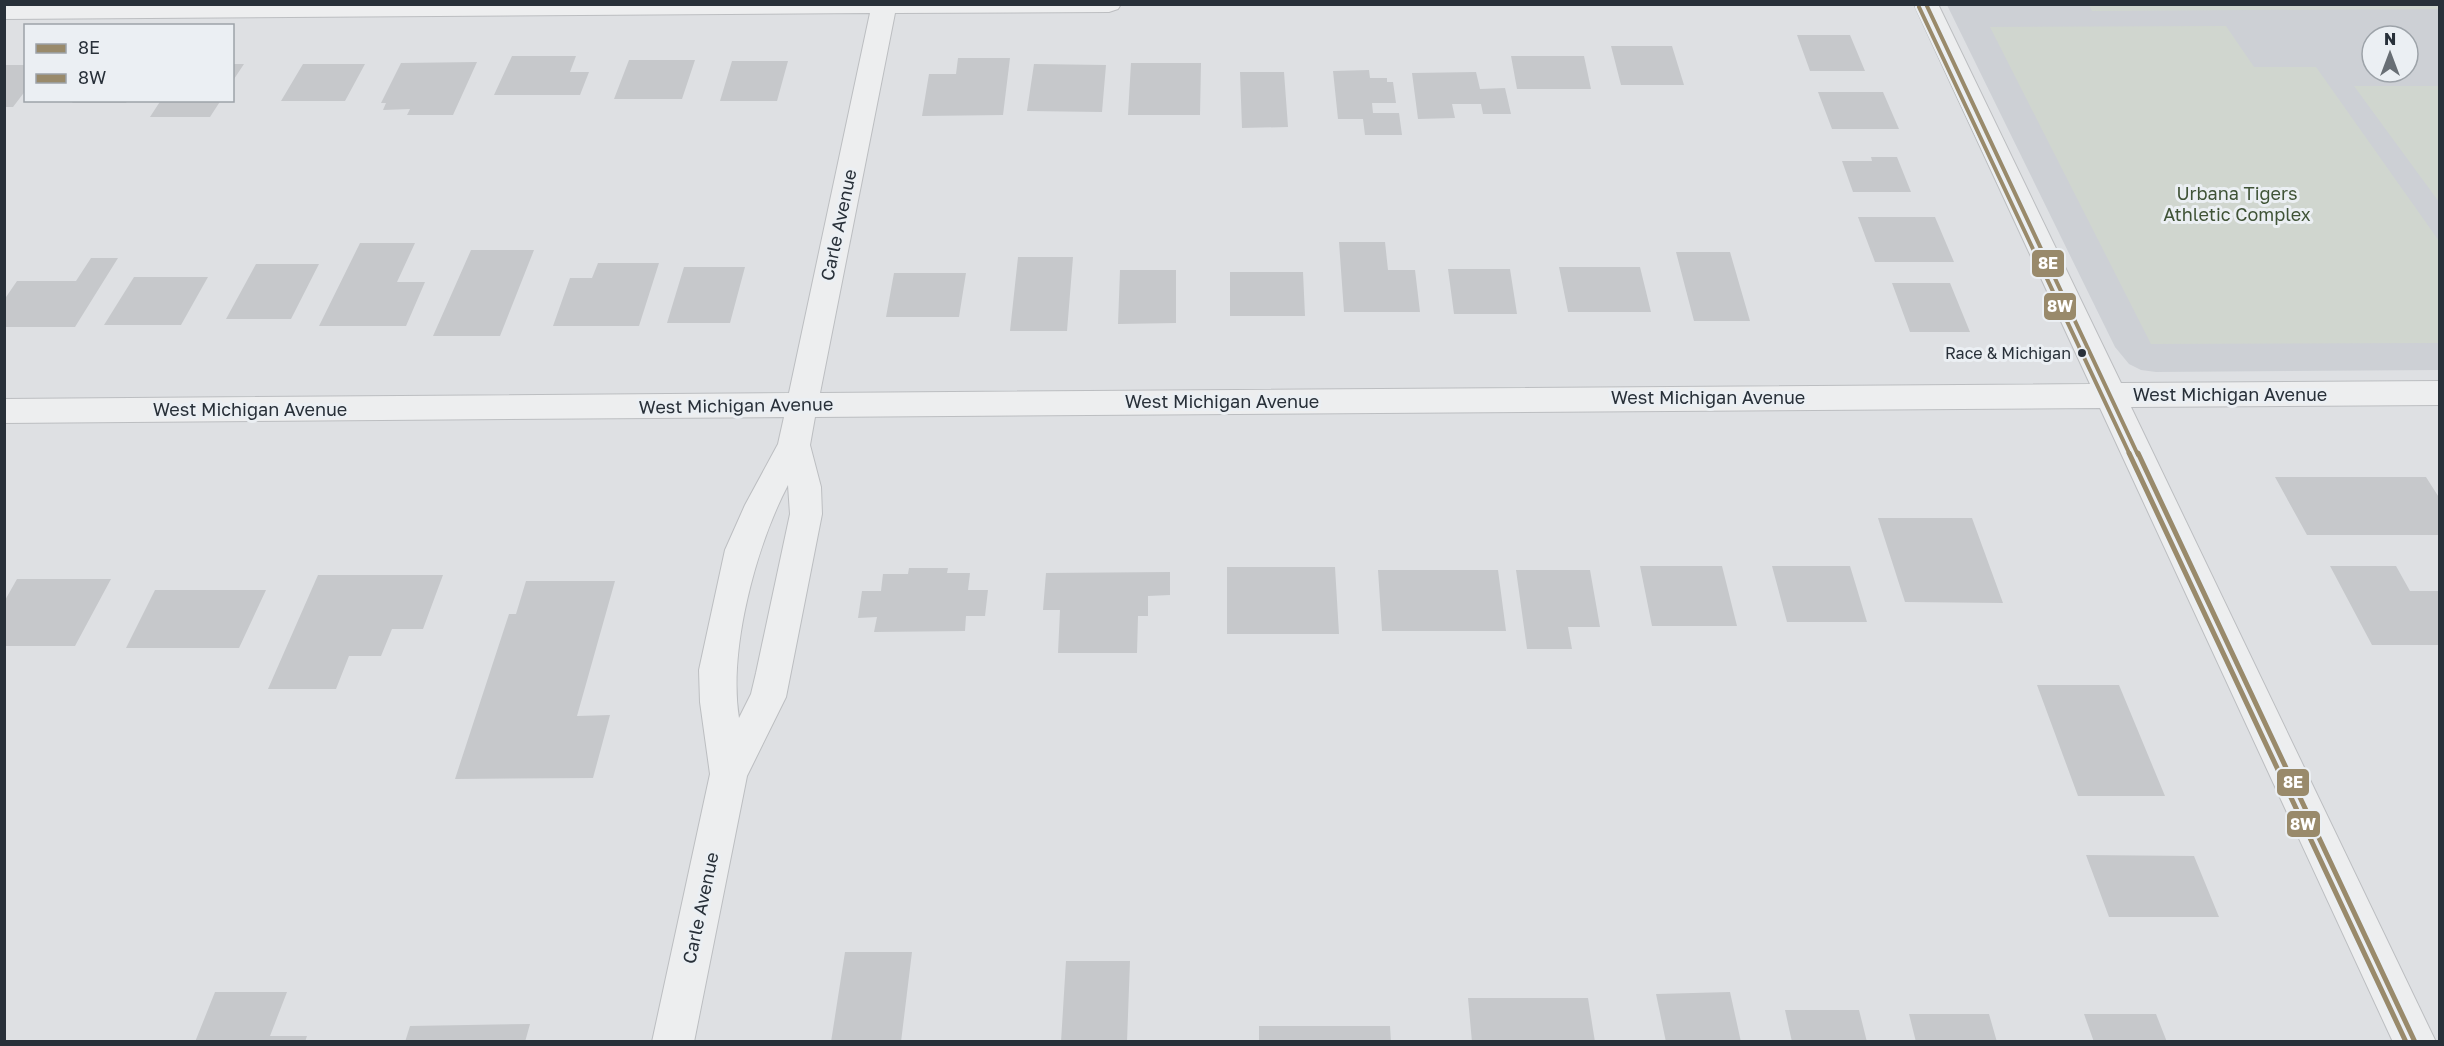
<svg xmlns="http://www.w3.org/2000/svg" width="2444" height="1046" font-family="'Golos Text',sans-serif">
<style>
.built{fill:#cdd0d5;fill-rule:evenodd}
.green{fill:#d0d6cf}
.building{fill:#c6c8cb}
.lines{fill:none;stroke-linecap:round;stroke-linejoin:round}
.minor-casing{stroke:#bcbec1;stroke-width:2}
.minor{fill:#edeeef;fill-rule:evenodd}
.bus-1-far1-casing{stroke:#ebeff3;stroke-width:8}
.bus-1-casing{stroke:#ebeff3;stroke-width:10}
.bus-2-far1-casing{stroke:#ebeff3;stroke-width:8}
.bus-2-casing{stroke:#ebeff3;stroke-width:10}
.bus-1-far1{stroke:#998a6b;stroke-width:4}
.bus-1{stroke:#998a6b;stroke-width:5}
.bus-2-far1{stroke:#998a6b;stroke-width:4}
.bus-2{stroke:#998a6b;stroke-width:5}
.bus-dot{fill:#283039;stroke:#ebeff3;stroke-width:2}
.labels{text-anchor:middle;stroke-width:6;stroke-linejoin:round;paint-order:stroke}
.bus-label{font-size:16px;fill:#283039;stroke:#ebeff3;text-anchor:end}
.park-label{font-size:18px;fill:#3f5336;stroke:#ebeff3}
.street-label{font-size:18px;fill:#283039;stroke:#ebeff3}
.line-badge{stroke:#ebeff3;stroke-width:2}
.badge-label{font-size:16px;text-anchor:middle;font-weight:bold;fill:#fff}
</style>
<rect width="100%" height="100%" fill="#dee0e3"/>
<path class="built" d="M1947,5H2439V370L2156,372L2141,370L2129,364L2115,347ZM2372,36H2408V72H2372Z"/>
<path class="green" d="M2439,4V9L2092,11L2089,5Z
M2226,26L2254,67H2316L2439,241V343L2151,344L1990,27Z
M2354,86H2439V202Z"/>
<path class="building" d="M1797,35H1850L1865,71H1810Z
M1611,46H1672L1684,85H1621Z
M512,56H576L570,72H589L580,95H494Z
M1511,56H1584L1591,89H1517Z
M958,58H1010L1003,115L922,116L929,74H956Z
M629,60H695L682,99H614Z
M732,61H788L777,101H720Z
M477,62L453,115H407L410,109L383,110L386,103H381L401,63Z
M1131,63H1201L1200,115H1128Z
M232,64H244L232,82Z
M303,64H365L345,101H281Z
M1034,64L1106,65L1102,112L1027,111Z
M4,65H26V90L13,107H4Z
M1369,70L1370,78H1387V82H1393L1396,103H1372L1373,113H1399L1402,135H1365L1363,119H1338L1333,71Z
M1240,72H1284L1288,127L1242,128Z
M1476,72L1480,89L1505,88L1511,114H1483L1481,104H1452L1455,118L1418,119L1412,73Z
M1818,92H1883L1899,129H1832Z
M74,100H128L126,103H72Z
M161,100H221L210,117H150Z
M1871,157H1897L1911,192H1853L1842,161H1872Z
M1858,217H1935L1954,262H1875Z
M1339,242H1385L1388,270H1415L1420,312H1344Z
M360,243H415L397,282H425L406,326H319Z
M471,250H534L500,336H433Z
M1676,252H1730L1750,321H1694Z
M1018,257H1073L1067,331H1010Z
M91,258H118L75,327H4V300L17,281H76Z
M598,263H659L639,326H553L570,278H592Z
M256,264H319L291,319H226Z
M684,267H745L730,323H667Z
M1559,267H1640L1651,312H1568Z
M1448,269H1510L1517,314H1454Z
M1120,270H1176V323L1118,324Z
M1230,272H1303L1305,316H1230Z
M894,273H966L959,317H886Z
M134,277H208L181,325H104Z
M1892,283H1950L1970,332H1910Z
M2275,477H2426L2440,499V535H2307Z
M1878,518H1972L2003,603L1905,602Z
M1640,566H1722L1737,626H1652Z
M1772,566H1850L1867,622H1787Z
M2330,566H2396L2410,591H2440V645H2372Z
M1227,567H1335L1339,634H1227Z
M909,568H948L947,573H970L968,590H988L985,616H966L965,631L874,632L877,617L858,618L862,591H881L883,574H908Z
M1378,570H1498L1506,631H1382Z
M1516,570H1590L1600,627H1568L1572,649H1527Z
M1170,572V595L1148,596V616H1138L1137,653H1058L1060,610H1043L1046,573Z
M318,575H443L423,629H392L381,656H349L336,689H268Z
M17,579H111L75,646H4V602Z
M526,581H615L577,716L610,715L593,778L455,779L509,614H516Z
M155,590H266L239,648H126Z
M2037,685H2119L2165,796H2078Z
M2086,855L2194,856L2219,917H2109Z
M845,952H912L901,1042H831Z
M1066,961H1130L1127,1042H1061Z
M215,992H287L270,1036H307L305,1042H195Z
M1730,992L1741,1042H1666L1656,994Z
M1468,998H1588L1595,1042H1472Z
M1785,1010H1859L1867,1042H1792Z
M1909,1014H1989L1997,1042H1916Z
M2084,1014H2156L2167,1042H2094Z
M530,1024L525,1042H405L410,1026Z
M1259,1026H1390L1391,1042H1259Z"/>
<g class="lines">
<defs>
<path id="minor" d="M4,4H1121L1118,9L1109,12L895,13L820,393L2090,384L1914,4H1938L2121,383L2440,381V405L2131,407L2436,1042H2393L2100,408L815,417L810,445L821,487L822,514L786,697L747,776L694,1042H652L710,774L700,702L699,670L725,550L745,505L778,444L784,417L4,423V399L789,393L870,13L4,19ZM788,485L790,514L756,673L751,694L739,718C728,650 756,546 788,485Z"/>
</defs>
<use href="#minor" class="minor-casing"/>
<use href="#minor" class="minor"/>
<defs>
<path id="bus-1-far1" d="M1926,4L2138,455"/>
<path id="bus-1" d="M2138,453L2415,1042"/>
<path id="bus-2-far1" d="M1919,7L2130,455"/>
<path id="bus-2" d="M2129,453L2406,1042"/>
</defs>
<use href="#bus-1-far1" class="bus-1-far1-casing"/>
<use href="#bus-1" class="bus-1-casing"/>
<use href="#bus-2-far1" class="bus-2-far1-casing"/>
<use href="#bus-2" class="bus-2-casing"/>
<use href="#bus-1-far1" class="bus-1-far1"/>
<use href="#bus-1" class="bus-1"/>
<use href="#bus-2-far1" class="bus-2-far1"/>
<use href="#bus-2" class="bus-2"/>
</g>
<circle class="bus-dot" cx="2082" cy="353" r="5"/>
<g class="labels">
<g class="bus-label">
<text x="2071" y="359">Race &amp; Michigan</text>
</g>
<g class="park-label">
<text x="2237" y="200">Urbana Tigers<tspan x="2237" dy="21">Athletic Complex</tspan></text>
</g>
<g class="street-label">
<text transform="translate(839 225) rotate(-78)" y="6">Carle Avenue</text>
<text x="2230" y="401">West Michigan Avenue</text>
<text x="1708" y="404">West Michigan Avenue</text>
<text x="1222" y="408">West Michigan Avenue</text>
<text transform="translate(736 406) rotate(-1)" y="6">West Michigan Avenue</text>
<text x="250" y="416">West Michigan Avenue</text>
<text transform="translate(701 908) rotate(-78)" y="6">Carle Avenue</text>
</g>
</g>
<g class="line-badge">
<rect x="2031" y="249" width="34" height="29" rx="6" fill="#998a6b"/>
<rect x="2043" y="292" width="34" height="29" rx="6" fill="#998a6b"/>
<rect x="2276" y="768" width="34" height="29" rx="6" fill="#998a6b"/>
<rect x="2286" y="810" width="35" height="28" rx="6" fill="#998a6b"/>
</g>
<g class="badge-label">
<text x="2048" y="269">8E</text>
<text x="2060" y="312">8W</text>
<text x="2293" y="788">8E</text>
<text x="2303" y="830">8W</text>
</g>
<rect width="2444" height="1046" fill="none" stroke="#283039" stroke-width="12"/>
<rect x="24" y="24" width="210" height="78" fill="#ebeff3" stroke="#9da3a9" stroke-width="1.5"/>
<rect x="36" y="44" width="30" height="9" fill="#998a6b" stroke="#9da3a9" stroke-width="1.5"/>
<text x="78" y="54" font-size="18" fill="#283039">8E</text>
<rect x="36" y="74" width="30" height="9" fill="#998a6b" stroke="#9da3a9" stroke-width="1.5"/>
<text x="78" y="84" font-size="18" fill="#283039">8W</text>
<g transform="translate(2390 54)"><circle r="28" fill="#ebeff3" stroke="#9da3a9" stroke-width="1.5"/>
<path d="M0-4.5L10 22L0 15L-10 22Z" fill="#686e74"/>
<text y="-9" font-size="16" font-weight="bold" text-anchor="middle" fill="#283039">N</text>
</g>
</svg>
